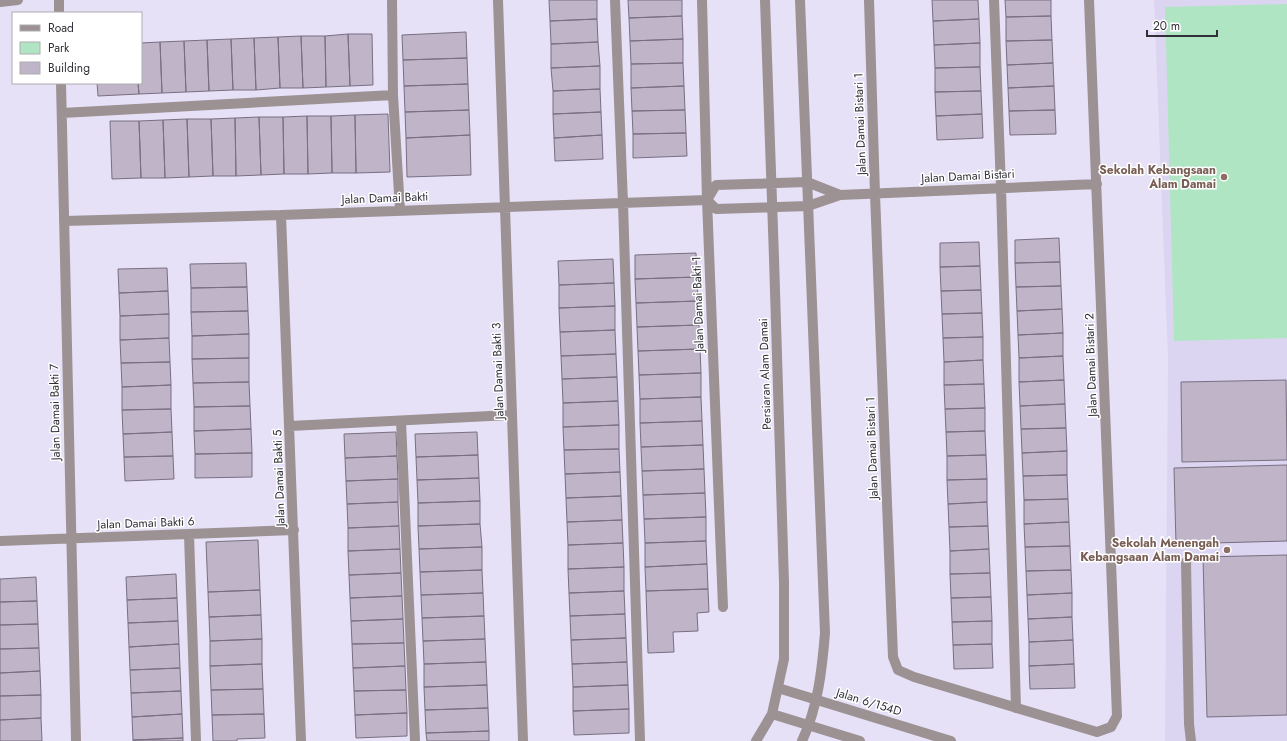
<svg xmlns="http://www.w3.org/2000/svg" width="1287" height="741" font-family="Jost,sans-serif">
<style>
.built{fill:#dcd5f2}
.green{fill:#b0e5c4}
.building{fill:#bfb4c8;stroke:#796f81}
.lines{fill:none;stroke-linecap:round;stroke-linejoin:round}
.minor{stroke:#9c9193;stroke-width:10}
.education-dot{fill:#8d6e63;stroke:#fff;stroke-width:1.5}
.labels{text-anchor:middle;stroke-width:3;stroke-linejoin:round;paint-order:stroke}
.street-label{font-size:12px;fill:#312f38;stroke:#fff}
.education-label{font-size:12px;font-weight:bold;fill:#785e54;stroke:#fff;text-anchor:end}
</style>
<rect width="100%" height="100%" fill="#e6e1f7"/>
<path class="built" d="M1154,0H1287V741H1165L1168,358Z"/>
<path class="green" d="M1287,4V338L1174,341L1165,7Z"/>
<path class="building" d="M549,0H597V19L550,21Z
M628,0H682V16L629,18Z
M932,0H978L979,19L933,21Z
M1005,0H1051V16L1006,17Z
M682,16L683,39L630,41L629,18Z
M1051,16L1052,40L1006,41V17Z
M597,19L598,42L551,44L550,21Z
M979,19L980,43L934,45L933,21Z
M466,32L467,58L403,60L402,35Z
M348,34L350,86L326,87L325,36Z
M348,34H372L373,85L350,86Z
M301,36L303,88H280L278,37Z
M301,36H325L326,87L303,88Z
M278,37L280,88L256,90L254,38Z
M254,38L256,90H233L231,39Z
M231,39L233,90L209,91L207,40Z
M683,39V63L631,64L630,41Z
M207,40L209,91L186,92L184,41Z
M1052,40L1053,63L1007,65L1006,41Z
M184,41L186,92L162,93L160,42Z
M160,42L162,93L139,94L138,83H141V43Z
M598,42L600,66L551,68V44Z
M980,43V67L935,68L934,45Z
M467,58L468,84L404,86L403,60Z
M683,63L684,86L631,88V64Z
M1053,63L1054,86L1008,88L1007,65Z
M600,66V89L553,91L551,68Z
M980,67L981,91L935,92V68Z
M97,83H138L139,94L98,96Z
M468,84L469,110L405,112L404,86Z
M684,86L685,110L632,111L631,88Z
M1054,86L1055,110L1009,111L1008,88Z
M600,89L601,112L553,114V91Z
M981,91L982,114L936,116L935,92Z
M469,110L470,135L406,138L405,112Z
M685,110L686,133L633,134L632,111Z
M1055,110L1056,134L1010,135L1009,111Z
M601,112L602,135L554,138L553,114Z
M388,114L390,172L356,173L355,115Z
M982,114L983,138L937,140L936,116Z
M355,115L356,173H332L331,116Z
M307,116H331L332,173L308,174Z
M307,116L308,174H284L283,117Z
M259,117H283L284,174L261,175Z
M259,117L261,175L236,176L235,118Z
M235,118L236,176H213L211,119Z
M187,119H211L213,176L189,177Z
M187,119L189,177L165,178L163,120Z
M163,120L165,178H141L139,121Z
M110,121H139L141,178L112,179Z
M686,133L687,156L633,158V134Z
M470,135L471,175L407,177L406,138Z
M602,135L603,159L555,161L554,138Z
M1059,238L1060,262L1015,263V240Z
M979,242L980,266L940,267V243Z
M696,253L697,277L635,279V255Z
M613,259L614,283L559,285L558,261Z
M1060,262L1061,286L1016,287L1015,263Z
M246,263L247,287L191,288L190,264Z
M980,266L981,290L941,291L940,267Z
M167,268L168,291L119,293L118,269Z
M697,277L698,301L636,303L635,279Z
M614,283L615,306L559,308V285Z
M1061,286L1062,309L1017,311L1016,287Z
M247,287L248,311L191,312V288Z
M981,290L982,313L942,314L941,291Z
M168,291L169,314L120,316L119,293Z
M698,301L699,325L637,327L636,303Z
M615,306V330L560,332L559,308Z
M1062,309L1063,333L1018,335L1017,311Z
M248,311L249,334L192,336L191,312Z
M982,313L983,337L943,338L942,314Z
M169,314V338L120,340V316Z
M699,325L700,349L638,351L637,327Z
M615,330L616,354L561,356L560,332Z
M1063,333V356L1019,358L1018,335Z
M249,334V358L192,359V336Z
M983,337V360L944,362L943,338Z
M169,338L170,362L121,363L120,340Z
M700,349L701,373L639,375L638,351Z
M616,354L617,377L562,379L561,356Z
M1063,356L1064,380L1019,382V358Z
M249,358V382L193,383L192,359Z
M983,360L984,384L944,385V362Z
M170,362L171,385L122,387L121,363Z
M701,373V397L640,399L639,375Z
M617,377L618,401L563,403L562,379Z
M1064,380L1065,404L1020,406L1019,382Z
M1286,380L1287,460L1182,462L1181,382Z
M249,382L250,406L194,407L193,383Z
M984,384L985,408L945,409L944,385Z
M171,385V409L122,410V387Z
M701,397L702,421L640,423V399Z
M618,401L619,425L563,427V403Z
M1065,404L1066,428L1021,429L1020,406Z
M250,406L251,429L194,431V407Z
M985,408V431L946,432L945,409Z
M171,409L172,432L123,434L122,410Z
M702,421L703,445L641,447L640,423Z
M619,425V449L564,450L563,427Z
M1066,428L1067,451L1022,453L1021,429Z
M251,429L252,453L195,454L194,431Z
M985,431L986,455L947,456L946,432Z
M172,432L173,456L124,457L123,434Z
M396,432L397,456L345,458L344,434Z
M477,432L478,455L416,457L415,434Z
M703,445L704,469L642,471L641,447Z
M619,449L620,472L565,474L564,450Z
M1067,451V475L1023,476L1022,453Z
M252,453V477L195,478V454Z
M478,455L479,478L417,480L416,457Z
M986,455L987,479L947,480V456Z
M173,456L174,479L125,481L124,457Z
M397,456L398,479L346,481L345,458Z
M1287,465V541L1176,544L1174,468Z
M704,469L705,493L643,495L642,471Z
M620,472L621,496L566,498L565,474Z
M1067,475L1068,499L1024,500L1023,476Z
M479,478L480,501L418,503L417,480Z
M398,479V502L347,504L346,481Z
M987,479V502L948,504L947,480Z
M705,493L706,517L644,519L643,495Z
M621,496L622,520L567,522L566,498Z
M1068,499L1069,522L1024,524V500Z
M480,501V524L418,526V503Z
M398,502L399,526L348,528L347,504Z
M987,502L988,526L949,527L948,504Z
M706,517V541L645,543L644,519Z
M622,520L623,543L568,545L567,522Z
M1069,522L1070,546L1025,547L1024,524Z
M480,524L482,547L419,549L418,526Z
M399,526L400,549L348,551V528Z
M988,526L989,549L950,551L949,527Z
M258,540L260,590L208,592L206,542Z
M706,541L707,564L645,567V543Z
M623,543L624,567L568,569V545Z
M1070,546L1071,570L1026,571L1025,547Z
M482,547V570L420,572L419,549Z
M400,549L401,573L349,575L348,551Z
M989,549L990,573L950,574V551Z
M1287,555V715L1207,717L1203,557Z
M707,564L708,589L646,591L645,567Z
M624,567V591L569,593L568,569Z
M482,570L483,593L421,595L420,572Z
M1071,570L1072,593L1027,595L1026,571Z
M401,573L402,596L350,598L349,575Z
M990,573L991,597L951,598L950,574Z
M176,574L177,598L127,600L126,577Z
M36,577L37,601L0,602V579Z
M708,589L709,612L697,613L698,631L673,632L674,652L648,653L646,591Z
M260,590L261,615L209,617L208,592Z
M624,591L625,614L570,616L569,593Z
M483,593L484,616L422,618L421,595Z
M1072,593V617L1028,619L1027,595Z
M402,596L403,619L351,621L350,598Z
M991,597L992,621L952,622L951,598Z
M177,598L178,621L128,623L127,600Z
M37,601L38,624L0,625V602Z
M625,614L626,638L571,640L570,616Z
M261,615L262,639L210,641L209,617Z
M484,616L485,639L423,641L422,618Z
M1072,617L1073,640L1029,642L1028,619Z
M403,619L404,643L352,644L351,621Z
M178,621L179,644L129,647L128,623Z
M992,621V644L953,645L952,622Z
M38,624L39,648L0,649V625Z
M626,638L627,662L572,664L571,640Z
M262,639V664L210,666V641Z
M485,639L486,662L424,664L423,641Z
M1073,640L1074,664L1029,666V642Z
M404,643L405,666L353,668L352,644Z
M179,644L180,668L130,670L129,647Z
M992,644L993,668L954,669L953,645Z
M39,648L40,671L0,673V649Z
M486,662L487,685L424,687V664Z
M627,662L628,685L573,687L572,664Z
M262,664L263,689L211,690L210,666Z
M1074,664L1075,688L1030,689L1029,666Z
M405,666L406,690L354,691L353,668Z
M180,668L181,691L131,693L130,670Z
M40,671L41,695L0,696V673Z
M487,685L488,708L425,710L424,687Z
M628,685L629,709L573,711V687Z
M263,689L264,714L212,715L211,690Z
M406,690L407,713L355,715L354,691Z
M181,691L182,714L132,717L131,693Z
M41,695V718L0,720V696Z
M488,708L489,731L426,733L425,710Z
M629,709V733L574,735L573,711Z
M407,713V736L356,738L355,715Z
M182,714L183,738L133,740L132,717Z
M264,714L265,738L237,739V741H213L212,715Z
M41,718L42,741H0V720Z
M489,731V741H427L426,733Z
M183,738V741H133V740Z"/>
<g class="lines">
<path class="minor" d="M59,0V13
M392,0L393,95L400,210
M498,0L523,741
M615,0L623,203L640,741
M702,0L707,200L723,607
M800,0L825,633C822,670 818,707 802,741
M869,0L875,194L893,657L898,670L914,677L1097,732L1111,727L1117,716L1089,0
M994,0L1001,188L1016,708
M0,2L18,0
M61,83L76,741
M62,113L393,95
M707,200L716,185L807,182L840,195
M281,215L301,741
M64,221L281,215L707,200L716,209L808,206L840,195L1097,184
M401,421L415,741
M290,426L512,415
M189,535L196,741
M0,541L294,530
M1186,562L1189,724L1191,741
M778,688L951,741
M772,714L860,741
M756,741L772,714L784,659V583L774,258L765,0"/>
</g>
<g class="education-dot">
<circle cx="1224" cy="177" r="4"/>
<circle cx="1227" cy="550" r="4"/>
</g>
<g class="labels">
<g class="street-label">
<text transform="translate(860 124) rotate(-92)" y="4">Jalan Damai Bistari 1</text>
<text transform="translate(968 176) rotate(-3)" y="4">Jalan Damai Bistari</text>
<text transform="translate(385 198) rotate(-2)" y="4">Jalan Damai Bakti</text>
<text transform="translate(698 304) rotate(-92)" y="4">Jalan Damai Bakti 1</text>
<text transform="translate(1091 365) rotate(-92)" y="4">Jalan Damai Bistari 2</text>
<text transform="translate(498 371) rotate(-92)" y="4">Jalan Damai Bakti 3</text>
<text transform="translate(765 374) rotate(-92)" y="4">Persiaran Alam Damai</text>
<text transform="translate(55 412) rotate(-91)" y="4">Jalan Damai Bakti 7</text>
<text transform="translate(872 448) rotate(-92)" y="4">Jalan Damai Bistari 1</text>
<text transform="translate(279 478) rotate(-92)" y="4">Jalan Damai Bakti 5</text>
<text transform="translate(146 523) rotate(-2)" y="4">Jalan Damai Bakti 6</text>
<text transform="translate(869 702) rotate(17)" y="4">Jalan 6/154D</text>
</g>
<g class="education-label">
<text x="1216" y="174">Sekolah Kebangsaan<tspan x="1216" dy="14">Alam Damai</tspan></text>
<text x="1219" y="547">Sekolah Menengah<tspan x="1219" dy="14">Kebangsaan Alam Damai</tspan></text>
</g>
</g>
<rect x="12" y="12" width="130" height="72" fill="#ffffff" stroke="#adacaf"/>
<rect x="20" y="25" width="20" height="6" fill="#9c9193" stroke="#adacaf"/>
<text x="48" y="32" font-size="12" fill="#312f38">Road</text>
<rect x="20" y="42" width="20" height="12" fill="#b0e5c4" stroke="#adacaf"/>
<text x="48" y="52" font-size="12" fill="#312f38">Park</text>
<rect x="20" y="62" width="20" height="12" fill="#bfb4c8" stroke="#adacaf"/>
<text x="48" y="72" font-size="12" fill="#312f38">Building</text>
<path d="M1147 30v6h70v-6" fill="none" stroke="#312f38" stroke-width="2"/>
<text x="1153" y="30" font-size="12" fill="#312f38" stroke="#ffffff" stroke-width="3" paint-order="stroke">20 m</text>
</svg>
